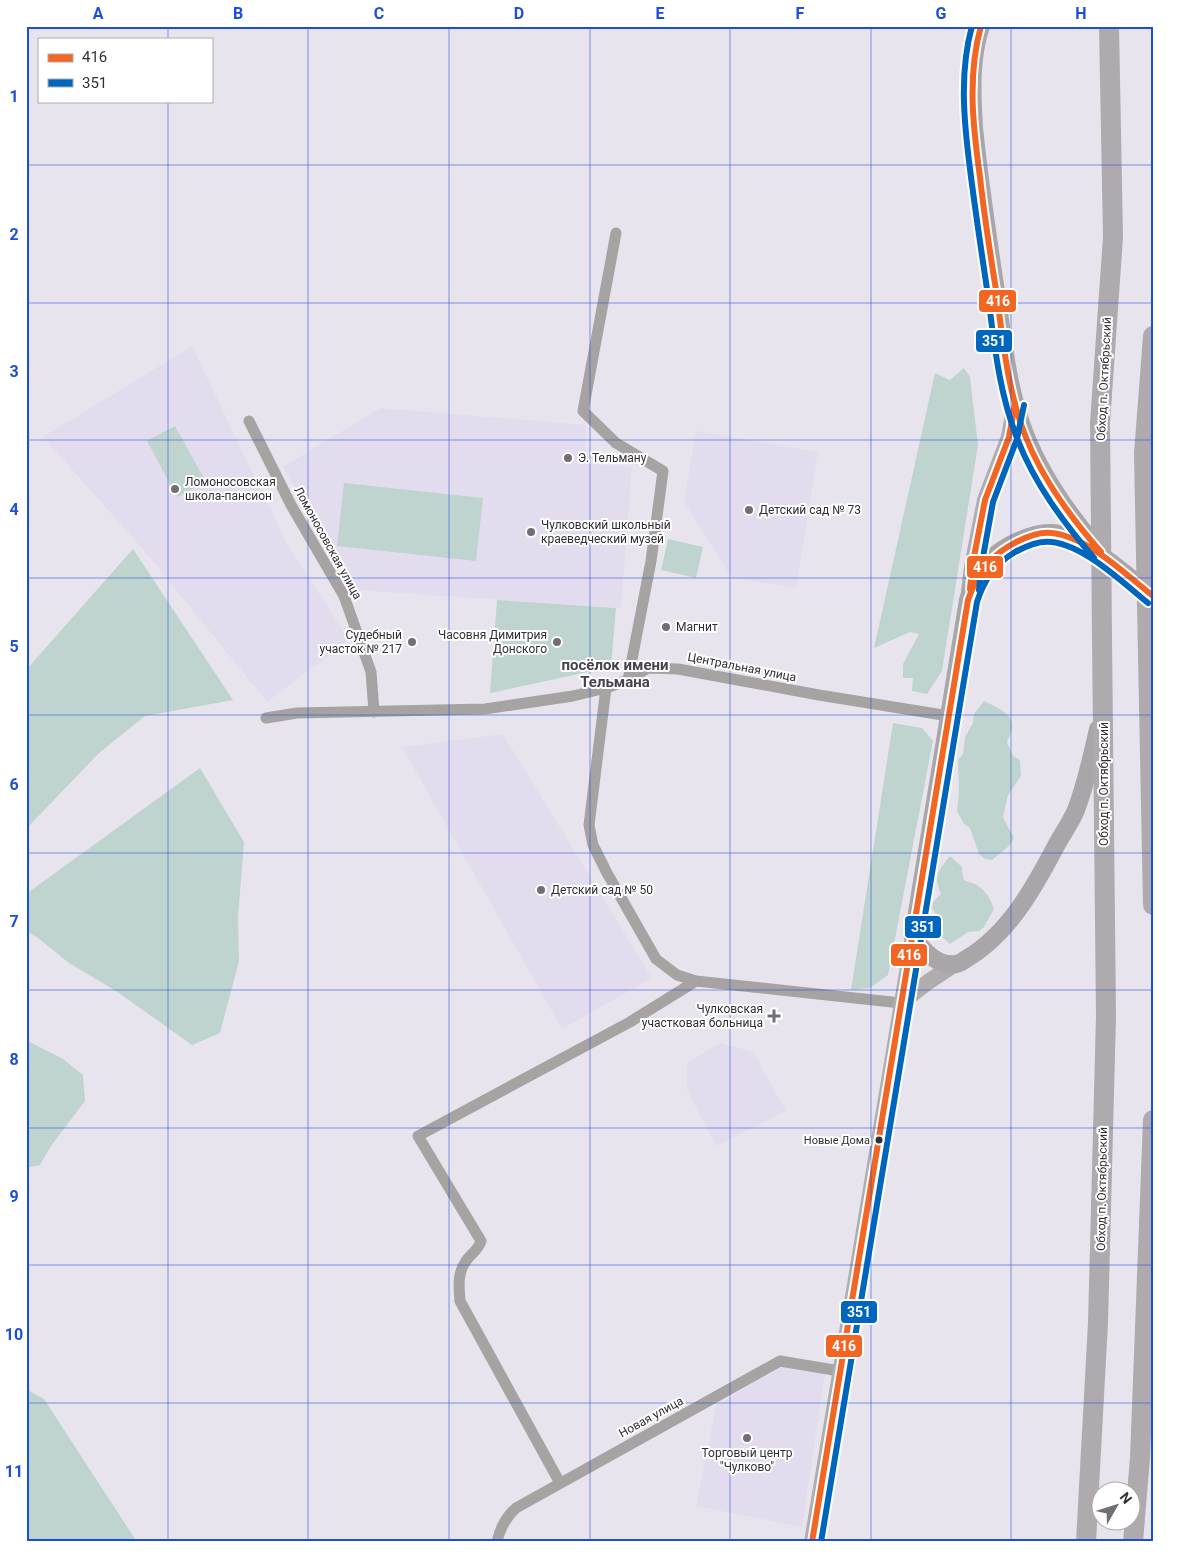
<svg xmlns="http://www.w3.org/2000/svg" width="1179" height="1568" font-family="Roboto,sans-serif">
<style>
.built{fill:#e3dcef}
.green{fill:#bfd4ce}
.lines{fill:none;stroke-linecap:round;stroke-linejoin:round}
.street{stroke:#a6a3a2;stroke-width:11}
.secondary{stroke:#afadae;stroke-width:16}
.primary{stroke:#a8a6a8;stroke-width:18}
.highway{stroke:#aeaaad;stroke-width:20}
.highway-bridge{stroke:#aeaaad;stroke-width:20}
.bus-1-casing{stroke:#fff;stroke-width:10}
.bus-2-casing{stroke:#fff;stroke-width:10}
.bus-1{stroke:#f26522;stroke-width:6}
.bus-2{stroke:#0065bd;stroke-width:6}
.grid{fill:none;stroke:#1d4ed8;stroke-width:1;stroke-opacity:0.55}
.poi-dot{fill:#716e76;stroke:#fff;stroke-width:2}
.bus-dot{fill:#312e35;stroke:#fff;stroke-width:2}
.labels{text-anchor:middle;stroke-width:4;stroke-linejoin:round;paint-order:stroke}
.bus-label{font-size:11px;fill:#312e35;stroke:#fff;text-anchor:end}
.street-label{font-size:12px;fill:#312e35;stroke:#fff}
.poi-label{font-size:12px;fill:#312e35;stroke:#fff;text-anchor:start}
.quarter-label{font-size:15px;font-weight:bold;fill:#474150;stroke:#fff}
.line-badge{stroke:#fff;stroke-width:2}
.badge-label{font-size:14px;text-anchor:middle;font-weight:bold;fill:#fff}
.neatline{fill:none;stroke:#1d4ed8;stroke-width:2}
.grid-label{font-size:16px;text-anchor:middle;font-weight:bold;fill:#1d4ed8}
</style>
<rect width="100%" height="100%" fill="#e8e4ee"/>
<path class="built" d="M192,346L286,542L349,640L267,702L141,547L43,437Z
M380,408L586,425L585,463L632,467L621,608L354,590L283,467Z
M696,431L818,452L796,588L732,578L684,502Z
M503,734L652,978L562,1029L402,747Z
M720,1043L753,1052L786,1111L716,1146L687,1090V1063Z
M781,1365L825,1373L802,1527L696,1506L716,1406Z"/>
<path class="green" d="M964,368L970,377L978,445L942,671L927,694L912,691L913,678H903V664L919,634L910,632L874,648L935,373L950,380Z
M175,426L206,482L177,497L147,441Z
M344,483L483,498L476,561L337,546Z
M668,539L703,547L696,578L661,570Z
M133,549L233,700L145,716L99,753L26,829V670Z
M497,600L616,608L611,667L490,693Z
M984,701C994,706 1013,713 1012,726C1012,731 1009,737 1007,742L1013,756L1020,760L1021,776L1008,795L1003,817L1014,838L1010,845L992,860L985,859L979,854L970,828L964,824L957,811L959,793L958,760L963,754L965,737L973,723L974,714Z
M893,723L922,728L933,741L888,975L870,988L851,990Z
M200,768L244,842L238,917L239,961L220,1033L192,1045L116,991L69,963L38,938L26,931V894Z
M950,856L962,867C963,888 965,877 978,886C986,891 991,900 994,909L984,927L979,931L968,932L950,944L941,936L938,918L932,908L933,902L941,894C933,875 938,871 950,856Z
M26,1040L63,1059L83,1075L85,1101L51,1146L40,1165L26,1168Z
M26,1389L44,1399L137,1542H26Z"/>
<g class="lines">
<path class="street" d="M616,233L583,411L616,443L663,471L651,561L628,680
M249,421L291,505L344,596L371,672L374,712
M606,688L589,825L593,845L607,873L656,959L677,975L696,981L901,1003
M266,718L297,713L485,709L573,696L606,688L628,680L648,668L678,669L819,695L949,716
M560,1483L460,1301C459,1287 457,1273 466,1261C471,1253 478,1251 481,1241L418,1136L630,1022L696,981
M497,1542C500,1528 506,1517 516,1508L780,1361L840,1371"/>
<path class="secondary" d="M969,591L972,567L985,500L1009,437L1015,403
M901,1003L928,982L955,964
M812,1542L913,937"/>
<path class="primary" d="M981,26C970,59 972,94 974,128C980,187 989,246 998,305C1004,348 1009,394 1025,434C1042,477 1068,514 1098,549
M1098,729C1092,756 1086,784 1076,810C1071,822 1063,833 1057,844C1035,886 1009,934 966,959C963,961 959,964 956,964C937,967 923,950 913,937L968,600C976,574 986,558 1012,544C1024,538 1038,532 1052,533C1083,535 1128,577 1153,596"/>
<path class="highway" d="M1100,423L1113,237L1109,26
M1144,454L1153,336
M1148,655L1153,905
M1086,1542L1098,1323L1106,1016L1102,637
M1133,1542L1140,1458L1153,1120"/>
<path class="highway-bridge" d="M1100,423L1102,637
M1144,454L1148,655"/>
<defs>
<path id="bus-1" d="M981,26C967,76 973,127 980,177C984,215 990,252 996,290C1003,339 1007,389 1025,435C1042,479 1070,517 1101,552
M970,589L972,567L985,500L1009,437L1015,403
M812,1542L968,600C976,577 987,559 1009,546C1021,539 1038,531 1052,533C1088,537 1125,574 1153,596"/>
<path id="bus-2" d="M972,26C959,73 964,122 970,169C975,209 981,249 987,289C994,339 998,390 1017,438C1034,483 1063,522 1094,558
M979,590L981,568L993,502L1017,439L1024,405
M821,1542L977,602C984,580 995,564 1015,552C1026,546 1039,540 1052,542C1085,546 1122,582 1148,603"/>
</defs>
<use href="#bus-1" class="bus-1-casing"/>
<use href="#bus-2" class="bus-2-casing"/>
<use href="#bus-1" class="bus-1"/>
<use href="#bus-2" class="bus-2"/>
</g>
<path class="grid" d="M168,26V39M308,26V1542M449,26V1542M590,26V1542M730,26V1542M871,26V1542M1011,26V1542M168,101V1542M26,165H1153M26,303H1153M26,440H1153M26,578H1153M26,715H1153M26,853H1153M26,990H1153M26,1128H1153M26,1265H1153M26,1403H1153"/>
<g class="poi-dot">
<circle cx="568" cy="458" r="5"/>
<circle cx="175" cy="489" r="5"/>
<circle cx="749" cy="510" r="5"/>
<circle cx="531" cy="532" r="5"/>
<circle cx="666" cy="627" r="5"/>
<circle cx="412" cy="642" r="5"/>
<circle cx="557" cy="642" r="5"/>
<circle cx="541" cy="890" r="5"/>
<path d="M771.5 1008.5h5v5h5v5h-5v5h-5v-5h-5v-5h5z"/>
<circle cx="747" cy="1438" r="5"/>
</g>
<circle class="bus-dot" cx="879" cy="1140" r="4.5"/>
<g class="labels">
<g class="bus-label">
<text x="870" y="1144">Новые Дома</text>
</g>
<g class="street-label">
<text transform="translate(1104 379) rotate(-87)" y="4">Обход п. Октябрьский</text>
<text transform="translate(328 543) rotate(61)" y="4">Ломоносовская улица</text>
<text transform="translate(742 667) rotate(11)" y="4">Центральная улица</text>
<text transform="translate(1104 784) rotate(-90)" y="4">Обход п. Октябрьский</text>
<text transform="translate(1102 1189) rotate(-89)" y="4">Обход п. Октябрьский</text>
<text transform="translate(651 1417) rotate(-29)" y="4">Новая улица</text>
</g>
<g class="poi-label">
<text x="578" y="462">Э. Тельману</text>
<text x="185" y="486">Ломоносовская<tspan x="185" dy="14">школа-пансион</tspan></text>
<text x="759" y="514">Детский сад № 73</text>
<text x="541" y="529">Чулковский школьный<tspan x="541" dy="14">краеведческий музей</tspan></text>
<text x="676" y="631">Магнит</text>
<text x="402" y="639" text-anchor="end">Судебный<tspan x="402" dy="14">участок № 217</tspan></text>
<text x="547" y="639" text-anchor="end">Часовня Димитрия<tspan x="547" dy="14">Донского</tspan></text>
<text x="551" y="894">Детский сад № 50</text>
<text x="763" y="1013" text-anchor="end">Чулковская<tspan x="763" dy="14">участковая больница</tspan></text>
<text x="747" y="1457" text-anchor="middle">Торговый центр<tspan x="747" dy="14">"Чулково"</tspan></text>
</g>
<g class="quarter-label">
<text x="615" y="670">посёлок имени<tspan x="615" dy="17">Тельмана</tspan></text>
</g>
</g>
<g class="line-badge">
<rect x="978" y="289" width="39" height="24" rx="5" fill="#f26522"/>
<rect x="975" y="329" width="38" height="24" rx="5" fill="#0065bd"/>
<rect x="966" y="555" width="38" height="24" rx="5" fill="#f26522"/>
<rect x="904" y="915" width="38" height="24" rx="5" fill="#0065bd"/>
<rect x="890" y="943" width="38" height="24" rx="5" fill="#f26522"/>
<rect x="840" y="1300" width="38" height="24" rx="5" fill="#0065bd"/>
<rect x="825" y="1334" width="38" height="24" rx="5" fill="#f26522"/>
</g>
<g class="badge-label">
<text x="998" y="306">416</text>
<text x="994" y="346">351</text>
<text x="985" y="572">416</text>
<text x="923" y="932">351</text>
<text x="909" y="960">416</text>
<text x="859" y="1317">351</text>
<text x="844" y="1351">416</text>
</g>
<rect width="1179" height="1568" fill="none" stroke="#ffffff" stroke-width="55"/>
<rect x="38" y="38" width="175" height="65" fill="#ffffff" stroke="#adabae"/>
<rect x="48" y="54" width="25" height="8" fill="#f26522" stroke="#adabae"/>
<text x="82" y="62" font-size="15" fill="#312e35">416</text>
<rect x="48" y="79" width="25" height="8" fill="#0065bd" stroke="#adabae"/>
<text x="82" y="88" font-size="15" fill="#312e35">351</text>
<g transform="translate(1116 1506) rotate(51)"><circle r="24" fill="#ffffff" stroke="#adabae"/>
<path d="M0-4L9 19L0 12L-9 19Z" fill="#716e76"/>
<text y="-8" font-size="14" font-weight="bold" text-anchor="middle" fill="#312e35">N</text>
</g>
<rect x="28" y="28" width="1124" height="1512" class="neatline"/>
<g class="grid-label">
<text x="98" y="19">A</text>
<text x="238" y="19">B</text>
<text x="379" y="19">C</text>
<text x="519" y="19">D</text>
<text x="660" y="19">E</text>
<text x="800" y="19">F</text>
<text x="941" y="19">G</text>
<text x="1081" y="19">H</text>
<text x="14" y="102">1</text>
<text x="14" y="240">2</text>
<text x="14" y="377">3</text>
<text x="14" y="515">4</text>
<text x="14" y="652">5</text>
<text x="14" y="790">6</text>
<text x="14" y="927">7</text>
<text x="14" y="1065">8</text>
<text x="14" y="1202">9</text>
<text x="14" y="1340">10</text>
<text x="14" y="1477">11</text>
</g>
</svg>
